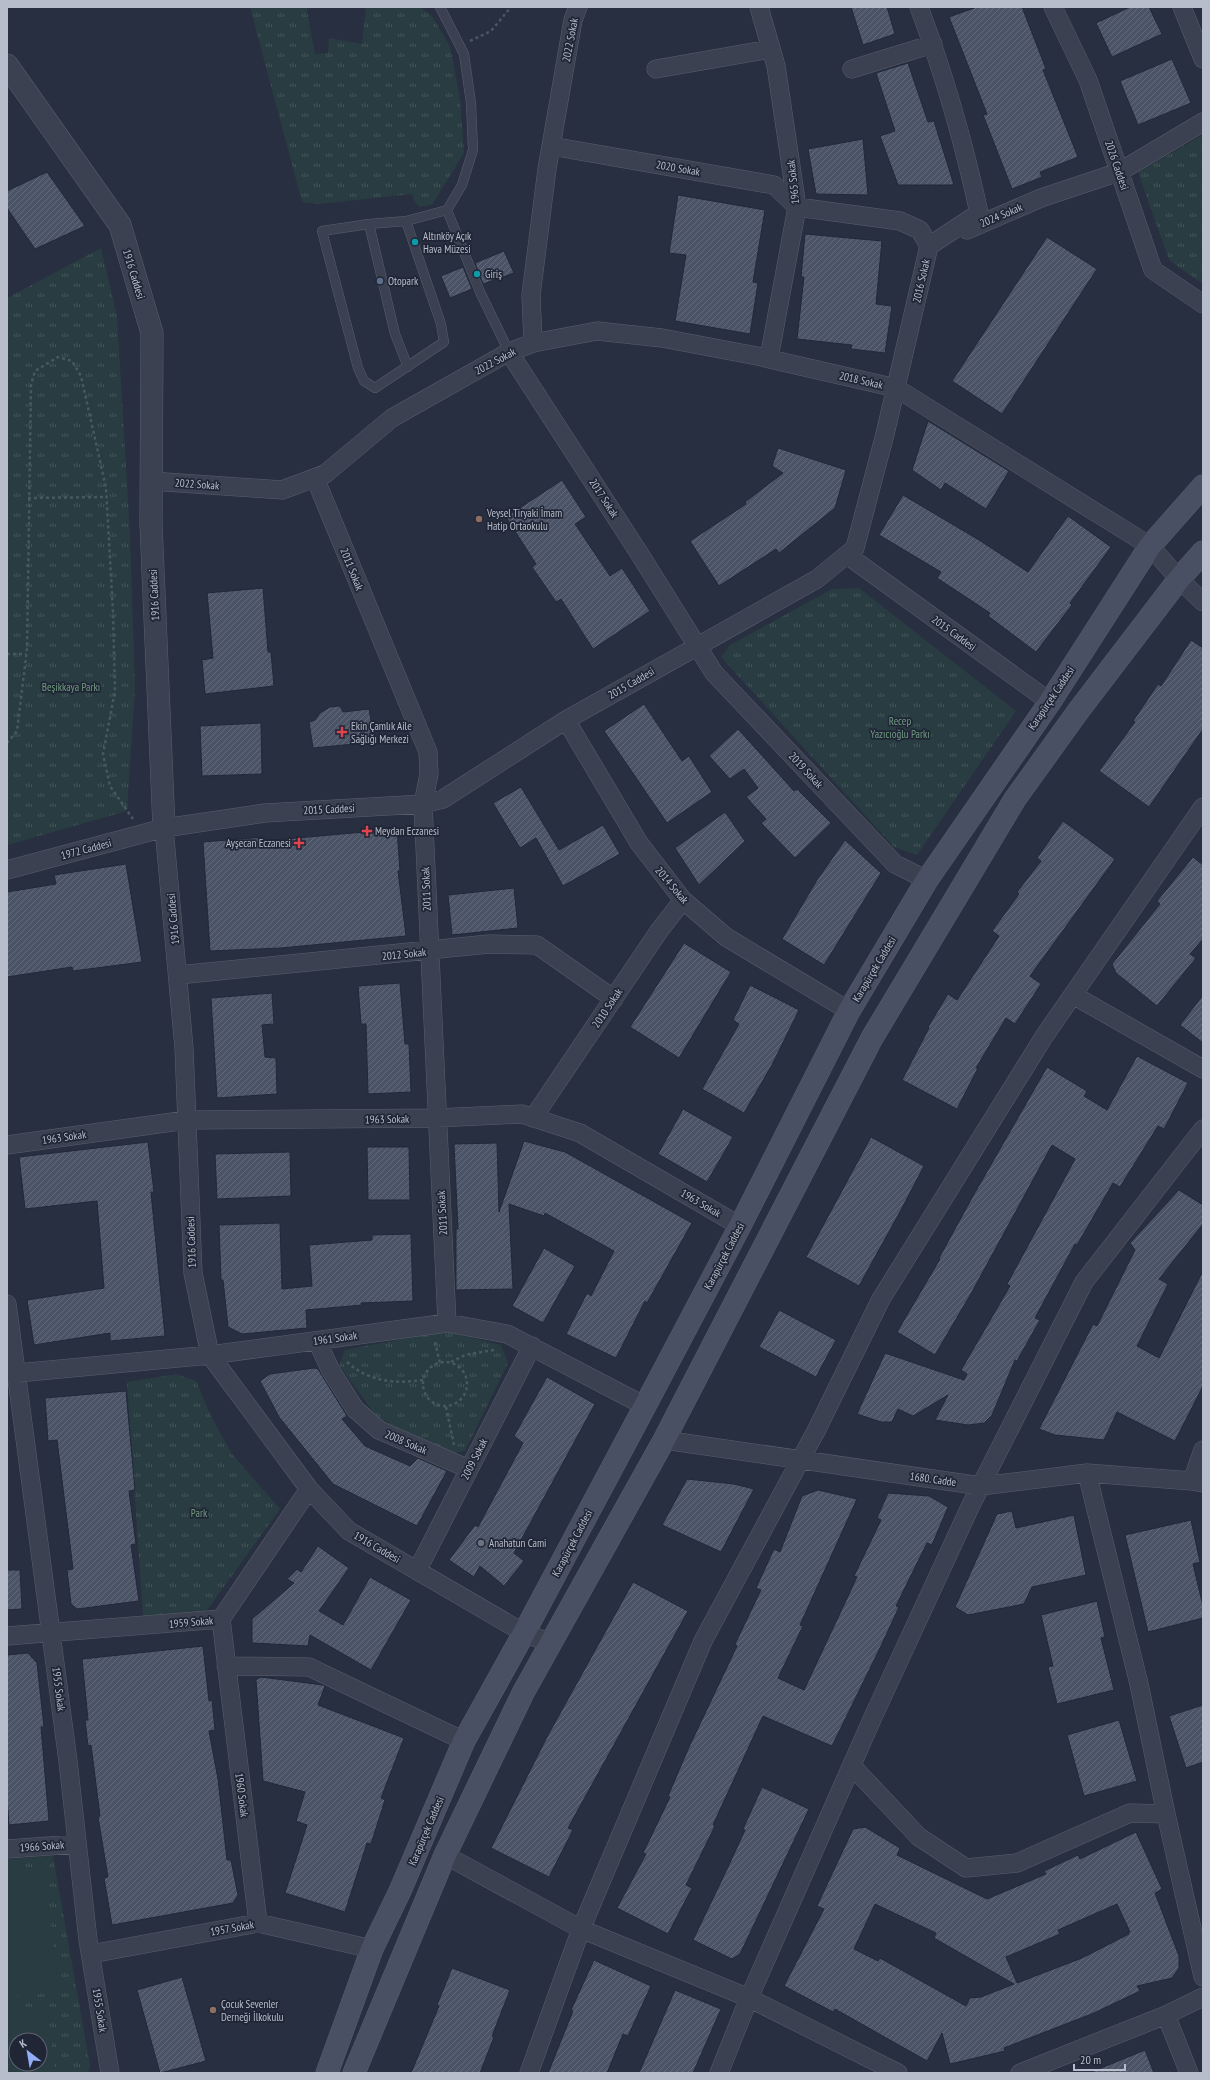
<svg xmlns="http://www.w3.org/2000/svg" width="1210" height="2080" font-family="'PT Sans Narrow',sans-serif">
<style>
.grass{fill:url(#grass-tufts);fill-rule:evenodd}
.pitch{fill:#293c41;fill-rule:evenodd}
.building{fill:url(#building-hatch);stroke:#222838;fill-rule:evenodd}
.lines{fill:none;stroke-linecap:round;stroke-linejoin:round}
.service-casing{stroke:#595f6e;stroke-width:10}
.minor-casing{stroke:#595f6e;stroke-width:19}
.tertiary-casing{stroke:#595f6e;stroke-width:23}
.secondary-casing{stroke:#595f6e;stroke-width:23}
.path{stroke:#47595e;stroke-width:2.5;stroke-dasharray:3 3;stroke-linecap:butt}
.service{stroke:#3b4150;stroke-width:9}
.minor{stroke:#3b4150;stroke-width:18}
.tertiary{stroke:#3b4150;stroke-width:22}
.secondary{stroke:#495063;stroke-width:22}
.culture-dot{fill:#0f9aa8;stroke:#202636;stroke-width:1.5}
.service-dot{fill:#5c6f8a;stroke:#202636;stroke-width:1.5}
.education-dot{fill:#8d6e63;stroke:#202636;stroke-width:1.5}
.health-dot{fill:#e0444e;stroke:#202636;stroke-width:1.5}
.worship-dot{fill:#6b7280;stroke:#202636;stroke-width:1.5}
.labels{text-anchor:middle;stroke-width:3.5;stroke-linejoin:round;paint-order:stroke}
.street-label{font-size:11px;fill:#b8bdcb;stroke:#202636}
.poi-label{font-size:11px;fill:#b8bdcb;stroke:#202636;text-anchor:start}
.park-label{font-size:11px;fill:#6f9b7e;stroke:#202636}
</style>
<defs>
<pattern id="grass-tufts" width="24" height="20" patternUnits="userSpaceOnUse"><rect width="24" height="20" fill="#293c41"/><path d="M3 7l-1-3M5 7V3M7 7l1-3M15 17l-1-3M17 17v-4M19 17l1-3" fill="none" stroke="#46565b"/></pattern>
<pattern id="building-hatch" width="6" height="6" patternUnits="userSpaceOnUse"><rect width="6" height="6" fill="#4b5367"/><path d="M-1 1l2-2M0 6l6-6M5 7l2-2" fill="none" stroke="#636a7b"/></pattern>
</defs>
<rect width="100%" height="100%" fill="#272f40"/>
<path class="grass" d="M250,7H308L307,11L315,54L328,53L329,38L362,44L366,7H420L432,16L450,46L460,99L464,153L432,205L419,207L414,200L412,194L319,204L302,202Z
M1203,135V284L1169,260L1138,172Z
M101,248L117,316L130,534L135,687L127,811L7,845V298Z
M859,588L1016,711L917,855L894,847L721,657L730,645L832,589Z
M444,1331L501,1345L508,1363L465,1451L448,1454L377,1417L339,1365L345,1350Z
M177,1374L196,1381L211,1416L232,1454L280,1509L205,1613L143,1617L127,1382Z
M53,1856L90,2065L88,2073H7V1859ZM16,2040H40V2064H16Z"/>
<path class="pitch" d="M43,1866L59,1991L7,1998V1870Z
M47,2007L55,2073H10L7,2051V2013ZM16,2040H40V2064H16Z"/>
<path class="building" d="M851,7H887L895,34L863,45Z
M977,7H1022L1046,69L1043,70L1078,157L1040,172L1042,177L1012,189L983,115L987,114L949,17Z
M1130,7H1149L1162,34L1112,57L1096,23Z
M1172,59L1191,103L1138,125L1120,81Z
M908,63L928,122L934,121L954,185H898L880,136L895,131L876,73Z
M863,139L868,195L816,194L808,149Z
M47,172L85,226L35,249L7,208V191Z
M678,195L765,210L753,282L758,283L750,334L675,321L686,255L669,253Z
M805,234L882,241L876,304L892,306L885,353L851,349L852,345L797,339L804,277H801Z
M1047,237L1097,269L1002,414L952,381Z
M504,251L514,273L483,284L475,263Z
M463,267L472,289L450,298L441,276Z
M928,421L1009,471L986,509L945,483L941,490L912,470Z
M778,448L846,470L835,508L779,553L776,549L719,586L690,541L746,504L745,502L783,473L772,466Z
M562,480L586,517L575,524L610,576L622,568L650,611L593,649L561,599L556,602L532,567L536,564L506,517Z
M903,495L979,540L1028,572L1068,516L1111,547L1070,603L1072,605L1036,652L988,616L990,613L937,578L941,572L879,535Z
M263,588L268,652H271L274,686L205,694L202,660L213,658L207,593Z
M1191,640L1203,648V729L1149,807L1099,771L1135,722L1133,721L1158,684L1161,686Z
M644,704L682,761L689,756L712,792L667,823L604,731Z
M340,706L343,712L369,709L375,742L313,748L309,722L315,720L320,713L330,707Z
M261,723L262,774L202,776L200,726Z
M738,729L794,791L797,789L831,823L795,858L761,823L766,819L746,797L758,788L744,769L730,779L709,756Z
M521,787L559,850L603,825L620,854L563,886L536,838L520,848L493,803Z
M725,812L745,841L699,885L675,848Z
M1063,821L1115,859L1030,976L1041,984L1015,1024L1006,1018L976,1068H978L957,1109L902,1080L929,1028L928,1027L948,994L957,1000L999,936L992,931L1019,894L1017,892L1041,861L1037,858Z
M397,829L400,871H398L406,936L281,948L210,951L203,842L264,837V841Z
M845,840L881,873L824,965L782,939L817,880Z
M1193,857L1203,865V939L1190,954L1196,958L1157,1006L1116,973L1112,964L1160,904L1157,901Z
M126,864L142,962L73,971L72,967L7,977V892L56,884L54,875Z
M514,888L518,928L452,935L448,895Z
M684,943L731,972L679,1058L630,1027Z
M400,983L405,1044H409L411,1092L368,1094L366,1024H361L358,986Z
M750,985L799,1010L772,1065L744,1113L702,1089L739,1024L733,1020Z
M272,993L274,1024L262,1025L265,1057L276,1058L277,1094L217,1098L211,998Z
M1203,995V1043L1180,1025Z
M1137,1056L1188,1083L1164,1129L1158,1126L1120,1187L1113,1183L1077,1245L1075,1244L1035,1318L1040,1320L1017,1361L1015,1360L992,1415L984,1423L968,1425L935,1420L948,1395L913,1416L898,1409L892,1422H881L857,1414L885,1353L964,1380L967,1374L961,1370L1010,1286L1007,1284L1075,1159L1052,1145L972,1292L935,1355L897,1332L940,1259L939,1258L973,1196L1047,1067L1087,1091L1084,1096L1107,1110Z
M683,1109L733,1137L707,1182L658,1154Z
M871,1137L924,1166L901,1210L859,1286L806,1257Z
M524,1141L565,1152L692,1223L647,1303L645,1301L616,1358L566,1334L587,1293L591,1296L614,1251L545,1213L544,1216L509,1204L513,1289L456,1290V1229H458L454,1144L497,1143L499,1212Z
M148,1142L154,1192H151L165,1336L110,1341V1333L34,1345L27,1300L104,1288L97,1201L25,1209L19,1157Z
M367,1147H409L410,1200H368Z
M290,1152L291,1196L217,1199L215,1154Z
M1179,1190L1203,1205V1224L1159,1279L1168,1284L1137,1346L1159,1358L1203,1271V1386L1175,1441L1117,1412L1104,1440L1055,1435L1039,1429L1093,1324L1097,1326L1135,1250L1130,1243Z
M280,1223L282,1289L312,1286L309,1245L372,1240V1235L411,1234L413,1301L361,1303L362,1305L306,1310L307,1328L242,1334L228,1327L223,1280H221L219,1225Z
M544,1248L575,1266L543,1323L512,1306Z
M779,1310L836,1340L816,1377L759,1347Z
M314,1368L318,1369L347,1416L342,1419L365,1446L410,1466L418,1458L447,1471L417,1526L333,1484L279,1417L260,1381L270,1374Z
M547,1377L595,1404L514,1553L524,1561L504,1586L480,1566L474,1577L449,1560L475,1525L478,1527L523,1443L514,1436Z
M126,1391L135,1490L129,1491L136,1544L131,1545L139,1601L77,1609L71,1604L67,1570L73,1569L57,1440L48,1441L45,1398Z
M687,1479L734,1484L754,1489L721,1552L662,1525Z
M818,1490L857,1499L800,1625L803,1626L778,1678L804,1690L857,1577L854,1576L881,1520L877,1518L888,1493L929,1496L948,1507L932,1545L927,1543L896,1606L899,1607L881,1646L832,1746L763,1716L713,1825L715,1826L686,1885L692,1888L668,1934L617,1908L646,1854L643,1853L670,1797L668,1796L689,1747L737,1646L735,1644L761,1590L756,1588L774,1549L780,1552L802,1496Z
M1012,1511L1016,1528L1074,1515L1086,1575L1032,1587L1024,1604L968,1615L955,1607L997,1514Z
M1191,1520L1200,1562L1193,1564L1203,1606V1618L1148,1632L1125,1535Z
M318,1546L349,1568L319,1611L343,1625L370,1577L411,1600L371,1670L310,1635L308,1646L252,1643V1619L294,1583L287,1579L297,1569L301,1572Z
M7,1570H20L22,1609L7,1610Z
M633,1582L688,1611L568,1828L573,1830L549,1877L491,1848L548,1735Z
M1097,1601L1105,1637L1101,1638L1114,1690L1057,1704L1048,1667L1053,1666L1041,1615Z
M203,1646L209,1701L212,1700L215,1730L209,1731L218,1779L227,1860H231L238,1895L233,1903L112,1925L104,1878L108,1877L98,1817L100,1816L91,1745L88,1746L85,1720H88L82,1659Z
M28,1653L37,1663L44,1727H41L49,1821L9,1825L7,1798V1655Z
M261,1677L323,1685L325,1686L318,1705L404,1738L381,1798L385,1800L371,1844L367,1843L345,1912L285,1893L307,1825L296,1821L305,1792L263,1781L256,1680Z
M1203,1705V1762L1186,1768L1169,1716Z
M1119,1720L1137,1781L1084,1796L1067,1735Z
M762,1787L809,1809L740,1954L732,1959L693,1940L728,1867L745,1830L743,1829Z
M865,1827L900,1848L897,1855L987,1899L1046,1874L1044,1871L1078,1855L1080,1859L1136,1832L1162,1889L1155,1893L1179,1956V1968L1172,1978L1137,1986L1140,1991L1094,2013L1004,2048L1005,2051L950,2064L942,2033L927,2061L835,2009L833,2012L784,1986L824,1909L817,1906L853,1829ZM875,1904L936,1933L934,1938L1014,1984L981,1997L970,1998L966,2006L880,1958L878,1961L854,1949ZM1117,1904L1130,1932H1128L1129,1934L1082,1958L1017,1983L1006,1957L1060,1934L1058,1930Z
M594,1960L651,1986L628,2036L623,2034L607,2073H548L573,2011L571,2010Z
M452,1968L510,1990L492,2036L494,2037L480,2073H411L439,2006L437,2005Z
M182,1977L206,2061L160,2073L137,1990Z
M675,1990L721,2009L693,2073H639Z
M1145,2050L1154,2073H1089Z"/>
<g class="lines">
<defs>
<path id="service" d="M447,210L480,292L509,352
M406,221L441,324L444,342L375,388L364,381L358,368L322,231L369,224L406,221L447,210L462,185L473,150L471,103L464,54L440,7
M369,224L395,334L408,367"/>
<path id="minor" d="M759,7L776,66L797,207L769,358
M1053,7L1088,80L1153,270L1203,304
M1182,7L1203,59
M656,69L771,49
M852,69L933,44
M551,146L774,185L797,207L900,221L920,230L929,246
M967,230L1041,198L1119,172L1203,122
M533,343L531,295L547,169L573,20L578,7
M509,352L639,553L714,673L895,864L927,880
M315,478L428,752L429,774L423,804L447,1323
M151,481L282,490L325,474L392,418L509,352L533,343L597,331L662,338L757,356L896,388L1150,546L1179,579L1203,602
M847,555L1050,702
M566,720L639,843L683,900L726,937L849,1011
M164,828L184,1048L193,1273L210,1355L309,1489L349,1531L524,1633L551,1643
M7,870L164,828L265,813L423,804L443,799L566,720L817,579L855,548L885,434L929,246L979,213C964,143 944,74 919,7
M178,975L489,944L537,945L614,999
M1073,995L1203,1069
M533,1118L659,931L683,900
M7,1145L187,1120L437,1118L522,1114L580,1133L740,1226
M7,1304L68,1761L88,1940L110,2073
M317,1341L331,1371L355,1409L379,1430L469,1469
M7,1374L210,1355L447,1323L507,1334L645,1406
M664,1440L981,1486L1087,1473L1192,1481L1203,1483
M1087,1473L1139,1684L1166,1814
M1192,1481L1203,1450
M417,1571L532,1346
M221,1619L258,1923
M221,1619L309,1489
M7,1636L221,1619
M226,1666L309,1667L464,1741
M852,1766L919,1837L966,1868L1017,1863L1130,1813L1166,1814L1203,1977
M7,1849L77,1844
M445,1855L581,1929L749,1998L898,2073
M91,1954L258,1923L372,1949
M1166,2015L1189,2073
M529,2073L581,1929L703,1641L816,1431L881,1299L1045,1035L1203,807
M719,2073L749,1998L873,1717L970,1507L1084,1282L1203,1129
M1020,2073L1166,2015L1203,1997"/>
<path id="tertiary" d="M7,65L120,225L152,333L151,524L164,828"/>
<path id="secondary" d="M327,2073L372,1949L400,1891L464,1741L524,1633L645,1406L740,1226L849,1011L927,880L1050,702L1150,546L1203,486
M354,2073L445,1855L523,1693L664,1440L872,1038L1015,799L1079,710L1179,579L1203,552"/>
</defs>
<use href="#service" class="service-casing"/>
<use href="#minor" class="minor-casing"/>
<use href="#tertiary" class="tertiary-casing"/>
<use href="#secondary" class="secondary-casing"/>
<path class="path" d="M470,41L491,31L511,7
M28,498L106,497
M7,654H26
M7,743L17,731L27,649L31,385L35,371L58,357L72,361L81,376L106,488L113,612L115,691L103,754L110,786L133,819
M435,1342L440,1363
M423 1384a22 22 0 1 1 44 0a22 22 0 1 1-44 0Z
M347,1362C369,1382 395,1384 423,1380
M451,1362L465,1355L494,1350
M446,1407L454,1445"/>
<use href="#service" class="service"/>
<use href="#minor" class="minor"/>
<use href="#tertiary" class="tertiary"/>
<use href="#secondary" class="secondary"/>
</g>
<g class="culture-dot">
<circle cx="415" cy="242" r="4"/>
<circle cx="477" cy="274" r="4"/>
</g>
<circle class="service-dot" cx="380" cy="281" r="4"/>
<g class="education-dot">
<circle cx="479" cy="519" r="4"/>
<circle cx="213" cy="2010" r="4"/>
</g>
<g class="health-dot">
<path d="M340 726h4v4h4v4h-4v4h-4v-4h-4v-4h4z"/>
<path d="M365 825h4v4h4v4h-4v4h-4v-4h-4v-4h4z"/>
<path d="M297 837h4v4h4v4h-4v4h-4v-4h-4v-4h4z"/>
</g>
<circle class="worship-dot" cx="481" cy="1543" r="4"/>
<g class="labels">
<g class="street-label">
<text transform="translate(570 40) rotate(-79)" y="4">2022 Sokak</text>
<text transform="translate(1117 165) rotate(71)" y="4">2026 Caddesi</text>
<text transform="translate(678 168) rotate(10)" y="4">2020 Sokak</text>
<text transform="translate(793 182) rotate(-96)" y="4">1965 Sokak</text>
<text transform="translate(1001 215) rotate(-23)" y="4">2024 Sokak</text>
<text transform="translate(134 274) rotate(73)" y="4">1916 Caddesi</text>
<text transform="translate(921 281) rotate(-77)" y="4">2016 Sokak</text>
<text transform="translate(495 361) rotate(-28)" y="4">2022 Sokak</text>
<text transform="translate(861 380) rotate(13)" y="4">2018 Sokak</text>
<text transform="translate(197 484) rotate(4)" y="4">2022 Sokak</text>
<text transform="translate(604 498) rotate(57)" y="4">2017 Sokak</text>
<text transform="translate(352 569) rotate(68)" y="4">2011 Sokak</text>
<text transform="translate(154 595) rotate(-93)" y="4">1916 Caddesi</text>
<text transform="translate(954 633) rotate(36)" y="4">2015 Caddesi</text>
<text transform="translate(631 683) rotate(-30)" y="4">2015 Caddesi</text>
<text transform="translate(1051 698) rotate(-56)" y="4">Karapürçek Caddesi</text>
<text transform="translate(806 770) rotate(47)" y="4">2019 Sokak</text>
<text transform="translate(329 809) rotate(-3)" y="4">2015 Caddesi</text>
<text transform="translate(86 849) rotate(-15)" y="4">1972 Caddesi</text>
<text transform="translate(672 885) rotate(50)" y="4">2014 Sokak</text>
<text transform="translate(426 889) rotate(-92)" y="4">2011 Sokak</text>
<text transform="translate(173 919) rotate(-95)" y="4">1916 Caddesi</text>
<text transform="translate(404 954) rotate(-6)" y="4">2012 Sokak</text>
<text transform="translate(874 969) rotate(-59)" y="4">Karapürçek Caddesi</text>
<text transform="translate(607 1008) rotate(-56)" y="4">2010 Sokak</text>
<text transform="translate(387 1119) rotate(-1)" y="4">1963 Sokak</text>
<text transform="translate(64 1137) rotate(-8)" y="4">1963 Sokak</text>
<text transform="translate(701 1203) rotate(30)" y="4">1963 Sokak</text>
<text transform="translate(442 1213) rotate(-93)" y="4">2011 Sokak</text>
<text transform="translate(191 1242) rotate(-92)" y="4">1916 Caddesi</text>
<text transform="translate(724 1256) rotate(-62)" y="4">Karapürçek Caddesi</text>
<text transform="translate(335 1338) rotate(-8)" y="4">1961 Sokak</text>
<text transform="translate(406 1442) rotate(23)" y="4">2008 Sokak</text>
<text transform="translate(474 1459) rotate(-63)" y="4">2009 Sokak</text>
<text transform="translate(933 1479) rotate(8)" y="4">1680. Cadde</text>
<text transform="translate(572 1543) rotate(-62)" y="4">Karapürçek Caddesi</text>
<text transform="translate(377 1547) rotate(30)" y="4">1916 Caddesi</text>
<text transform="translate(191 1622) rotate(-5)" y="4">1959 Sokak</text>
<text transform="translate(59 1689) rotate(83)" y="4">1955 Sokak</text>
<text transform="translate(242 1795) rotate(83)" y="4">1960 Sokak</text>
<text transform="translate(426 1831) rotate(-67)" y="4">Karapürçek Caddesi</text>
<text transform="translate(42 1846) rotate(-4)" y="4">1966 Sokak</text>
<text transform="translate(232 1928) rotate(-10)" y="4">1957 Sokak</text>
<text transform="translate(100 2010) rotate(81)" y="4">1955 Sokak</text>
</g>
<g class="poi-label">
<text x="423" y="240">Altınköy Açık<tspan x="423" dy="13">Hava Müzesi</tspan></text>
<text x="485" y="278">Giriş</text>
<text x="388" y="285">Otopark</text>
<text x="487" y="517">Veysel Tiryaki İmam<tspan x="487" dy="13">Hatip Ortaokulu</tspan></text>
<text x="351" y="730">Ekin Çamlık Aile<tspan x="351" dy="13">Sağlığı Merkezi</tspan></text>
<text x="375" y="835">Meydan Eczanesi</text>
<text x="291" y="847" text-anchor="end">Ayşecan Eczanesi</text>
<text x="489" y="1547">Anahatun Cami</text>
<text x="221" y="2008">Çocuk Sevenler<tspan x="221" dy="13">Derneği İlkokulu</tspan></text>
</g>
<g class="park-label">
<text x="71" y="691">Beşikkaya Parkı</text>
<text x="900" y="725">Recep<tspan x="900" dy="13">Yazıcıoğlu Parkı</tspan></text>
<text x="199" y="1517">Park</text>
</g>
</g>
<rect width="1210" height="2080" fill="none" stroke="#b8bdcb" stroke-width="16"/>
<g transform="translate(28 2052) rotate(329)"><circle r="19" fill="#202636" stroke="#5d6272"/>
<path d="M0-3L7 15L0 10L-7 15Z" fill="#92adf5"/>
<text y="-6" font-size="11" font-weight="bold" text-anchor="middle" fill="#b8bdcb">K</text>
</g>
<path d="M1074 2064v6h51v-6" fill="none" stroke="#b8bdcb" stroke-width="2"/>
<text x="1080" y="2064" font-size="12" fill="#b8bdcb" stroke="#202636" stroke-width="3" paint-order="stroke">20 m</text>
</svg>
